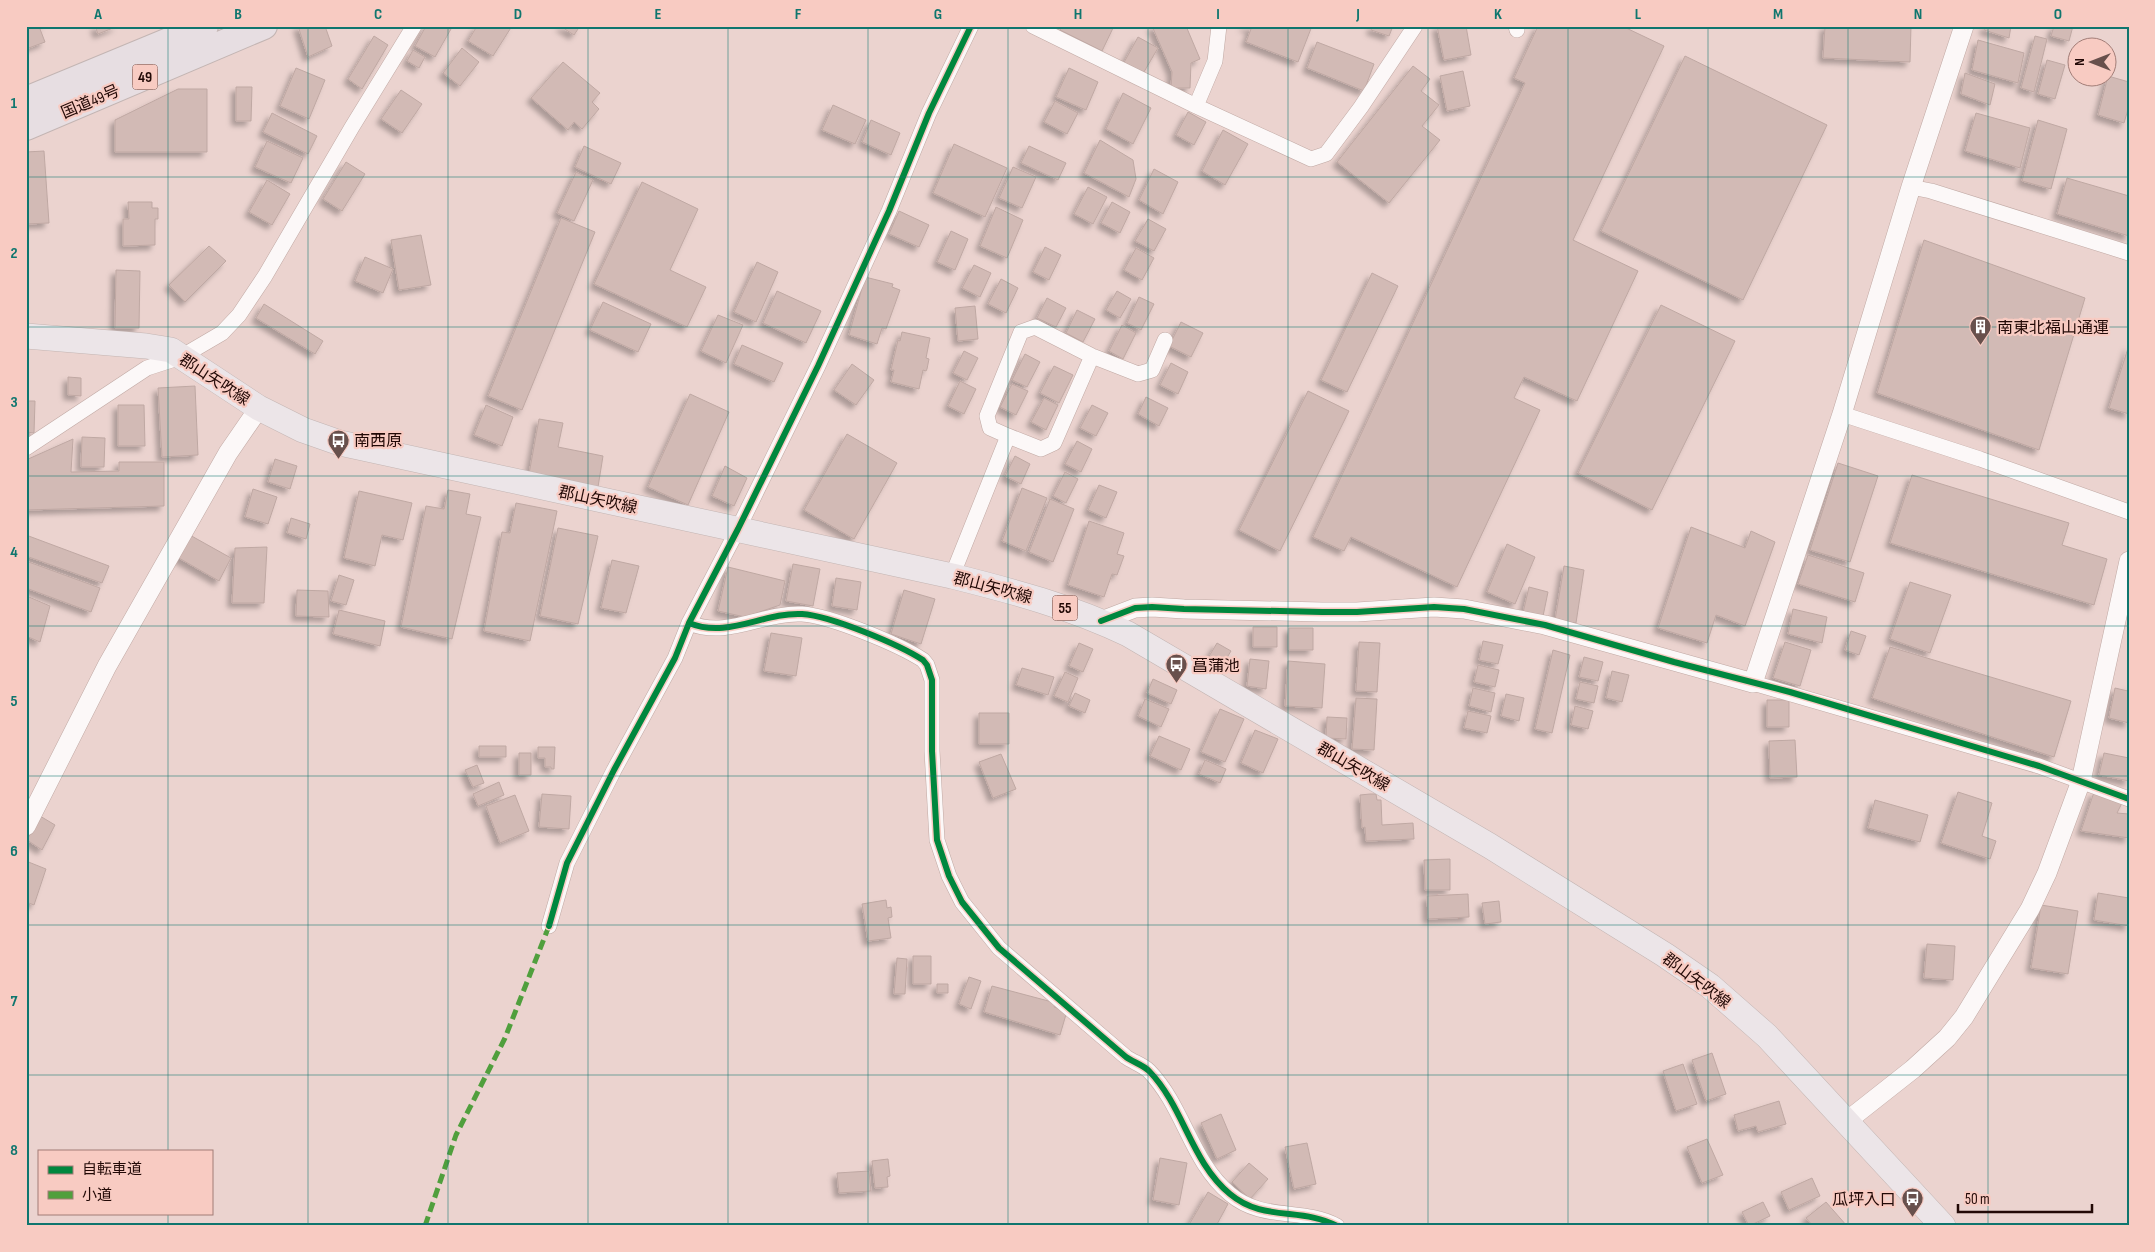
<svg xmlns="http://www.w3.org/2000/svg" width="2155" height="1252" font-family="'Sofia Sans Condensed','Noto Sans JP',sans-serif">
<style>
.building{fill:#d2bab5;stroke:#bfa8a3;filter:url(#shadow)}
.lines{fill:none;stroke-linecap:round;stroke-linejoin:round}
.minor-casing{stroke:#c0a9a4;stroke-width:16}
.tertiary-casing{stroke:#c0a9a4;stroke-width:20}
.primary-casing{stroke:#c3b5b3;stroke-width:26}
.trunk-casing{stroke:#c3b5b3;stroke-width:28}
.minor{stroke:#fcf8f8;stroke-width:15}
.tertiary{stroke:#fcf8f8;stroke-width:19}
.primary{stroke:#ece5e8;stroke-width:25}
.trunk{stroke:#e7dee2;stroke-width:26}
.quiet{stroke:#509f3d;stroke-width:5;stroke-dasharray:10 5;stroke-linecap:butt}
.cycleway-casing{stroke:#f8cbc2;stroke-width:9}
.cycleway{stroke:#00873e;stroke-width:6}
.grid{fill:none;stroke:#0f766e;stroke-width:1;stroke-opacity:0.55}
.labels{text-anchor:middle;stroke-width:4.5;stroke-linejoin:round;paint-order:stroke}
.shield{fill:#f8cbc2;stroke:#62433e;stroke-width:1}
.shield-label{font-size:15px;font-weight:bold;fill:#220906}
.street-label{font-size:16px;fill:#220906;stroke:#f8cbc2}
.poi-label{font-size:16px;fill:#220906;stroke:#f8cbc2;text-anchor:start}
.neatline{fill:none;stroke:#0f766e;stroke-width:2}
.grid-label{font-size:16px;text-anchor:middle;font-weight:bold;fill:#0f766e}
</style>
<defs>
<filter id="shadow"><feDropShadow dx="-4.5" dy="4.5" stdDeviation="2.5" flood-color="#0004"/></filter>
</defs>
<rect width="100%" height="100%" fill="#ebd3cf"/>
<path class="building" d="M26,26H46L40,29L45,42L26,49Z
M95,26H118L98,34Z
M298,26H325L332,46L308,57Z
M426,26H446L451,29L435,57L415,46Z
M477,26H512L493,56L468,41Z
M560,26H580L574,35Z
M1062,26H1114L1102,51L1060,30Z
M1152,26H1186L1200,59L1191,63L1190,88H1171L1172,72Z
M1243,26H1312L1298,62L1246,42L1251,29Z
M1372,26H1393L1389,36L1371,30Z
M1437,26H1466L1471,55L1444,60Z
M1538,26H1622L1664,46L1573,240L1638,271L1577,401L1524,377L1514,398L1540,410L1457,587L1351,537L1344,551L1313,537L1525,83L1514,78Z
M1825,26H1911L1910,62L1823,58Z
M1985,26H2011L2009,38L1984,30Z
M2054,26H2073L2069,41L2051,36Z
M374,36L388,45L362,89L348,79Z
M2035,36L2047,39L2034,92L2021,88Z
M1138,37L1158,48L1141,77L1122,66Z
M1978,40L2024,53L2018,83L1972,70Z
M1317,42L1374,64L1364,91L1307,68Z
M462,48L479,62L460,86L443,73Z
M413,50L425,57L419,68L407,61Z
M1685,56L1827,125L1743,300L1601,231Z
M2047,60L2065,65L2055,99L2038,94Z
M563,62L600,93L592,102L599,109L582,129L574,122L568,130L531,98Z
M1413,66L1430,79L1421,91L1439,105L1422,126L1440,140L1389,203L1337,162Z
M296,68L325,80L309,119L280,106Z
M1069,68L1098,82L1086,110L1056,97Z
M1463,71L1470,106L1447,111L1440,76Z
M1965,73L1995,84L1990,105L1961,94Z
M2108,76L2129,82V106L2124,123L2098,115Z
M236,87H252L251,121H236Z
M178,89H207V152H115V120Z
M401,90L422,104L402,133L381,119Z
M1123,93L1151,108L1133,144L1106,129Z
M1055,101L1078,113L1067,134L1044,122Z
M833,105L866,120L855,144L822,130Z
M1188,112L1206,122L1194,145L1176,135Z
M272,113L317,136L308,154L263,132Z
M1976,113L2030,128L2020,168L1965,151Z
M871,120L900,133L891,155L862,142Z
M2038,120L2067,129L2051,189L2022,181Z
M1223,130L1248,144L1225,185L1202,171Z
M1100,140L1133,160L1136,179L1129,197L1084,173Z
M267,141L303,158L291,183L255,167Z
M954,144L1007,168L985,217L933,193Z
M584,146L621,163L611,184L575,167Z
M1029,146L1066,163L1058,180L1021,163Z
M44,151L49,223L26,224V152Z
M346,162L365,174L342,211L323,199Z
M1013,167L1036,177L1022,208L999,198Z
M1154,169L1178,182L1163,214L1139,200Z
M576,172L593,180L574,221L557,213Z
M2067,178L2129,196V236L2057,214Z
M267,180L290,194L272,225L249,212Z
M642,182L698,209L670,270L706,287L687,327L594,284Z
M1088,187L1107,197L1093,224L1074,214Z
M128,202H152V208H158V219H155V245L123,246V219H129Z
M1112,202L1130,212L1120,233L1101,223Z
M996,207L1023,220L1007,258L980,246Z
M899,211L929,225L919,247L889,234Z
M561,218L595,232L522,410L488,396Z
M1148,219L1166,229L1154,251L1135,241Z
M951,231L968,239L955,270L937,262Z
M421,235L431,285L399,290L391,240Z
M1924,240L2085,298L2039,450L1877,393Z
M209,246L226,261L185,302L169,285Z
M1045,247L1061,255L1049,280L1033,272Z
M1136,248L1154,258L1142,280L1124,270Z
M365,257L393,269L383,293L355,281Z
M757,262L778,272L756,322L734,312Z
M974,265L991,273L980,297L962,288Z
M116,270L140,271L139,328H115Z
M1372,273L1398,286L1347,392L1321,380Z
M865,277L893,284L892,287L900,290L886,329L882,328L877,344L849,335Z
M1001,279L1018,288L1006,313L988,304Z
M777,291L821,311L806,343L763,323Z
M1117,291L1131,299L1120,318L1106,310Z
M1139,297L1154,304L1141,330L1127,323Z
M1047,298L1066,308L1056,327L1037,318Z
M603,302L651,324L638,352L590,330Z
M264,304L323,341L315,354L256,318Z
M1661,305L1735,341L1652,510L1578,473Z
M975,306L978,339L958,341L955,308Z
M1077,310L1095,319L1083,342L1066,333Z
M718,315L743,325L726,363L701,351Z
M1181,322L1203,333L1191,357L1169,346Z
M1122,325L1136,333L1123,359L1109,351Z
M902,332L930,338L926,358L929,359L927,369L926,371L923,370L919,389L891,382L894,370H891L898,340L900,341Z
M742,345L783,363L774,382L734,364Z
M2129,345V414L2109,408Z
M964,351L978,358L967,380L953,373Z
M1025,354L1040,362L1027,387L1012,380Z
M1171,363L1188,372L1178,394L1160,385Z
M852,364L874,380L856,405L834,390Z
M1054,366L1073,375L1059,403L1040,393Z
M68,377L81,378V396L68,395Z
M960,381L976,389L964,414L948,406Z
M1012,384L1028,391L1016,415L1000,407Z
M195,386L198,455L162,457L158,388Z
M1308,391L1349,411L1280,551L1239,530Z
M690,394L729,412L688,505L648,487Z
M1146,397L1168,408L1159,426L1138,414Z
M1044,398L1058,405L1046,430L1031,422Z
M26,401H35L34,433L26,432Z
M118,405H144L145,446H118Z
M486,405L513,417L502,446L474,435Z
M1092,405L1108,413L1096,436L1080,428Z
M539,419L563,423L558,447L603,456L598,487L529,474Z
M847,434L897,463L854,539L804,510Z
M82,437L105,438L104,467H81Z
M73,439L71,472L119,471V462H164V506L26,510V460Z
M1077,441L1092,449L1081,472L1065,464Z
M1015,456L1030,464L1021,484L1005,476Z
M275,459L297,466L290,489L268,482Z
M1838,463L1878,476L1850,562L1810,550Z
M725,466L747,478L734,506L712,496Z
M1065,472L1078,479L1066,503L1053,496Z
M1912,475L2069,523L2062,545L2107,559L2094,605L1890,543Z
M1099,485L1117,492L1106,518L1088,510Z
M1022,488L1047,498L1026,551L1002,541Z
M253,489L277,497L268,524L245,517Z
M448,490L470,494L466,514L481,517L452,639L401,627L426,506L444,509Z
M359,491L412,503L403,540L382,535L375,566L344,558Z
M1050,499L1074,509L1053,562L1029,552Z
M516,503L557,511L530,641L484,631L502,532L510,533Z
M291,518L310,524L306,539L287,533Z
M1089,521L1124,533L1117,554L1124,556L1117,575L1112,574L1104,597L1068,585Z
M1691,527L1745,548L1751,531L1775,542L1745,626L1716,615L1707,643L1658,628Z
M558,528L598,536L578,624L540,616Z
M188,534L231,558L219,581L177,557Z
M26,535L109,566L102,583L26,556Z
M1507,544L1535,557L1515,604L1487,592Z
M267,547L264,603H232L235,548Z
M1808,555L1864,573L1855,602L1798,584Z
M612,560L639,566L626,613L601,608Z
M26,561L100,588L91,612L26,588Z
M793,564L820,569L813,606L786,601Z
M1564,566L1584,570L1576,623L1555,620Z
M728,567L785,581L780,605L745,617L718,611Z
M339,575L354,580L346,605L331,601Z
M836,578L861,582L857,610L832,606Z
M1910,582L1951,595L1930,653L1890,639Z
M1529,587L1548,592L1542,621L1522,617Z
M297,590L328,591L329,617L296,616Z
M904,590L935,599L921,644L891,634Z
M29,597L50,606L40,642L26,636V606Z
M1793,609L1827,617L1822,643L1788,634Z
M339,610L385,621L380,646L333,634Z
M1253,627H1277V647H1253Z
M1289,628H1313V650H1289Z
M1851,631L1866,636L1859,655L1845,650Z
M771,633L802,638L796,676L764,671Z
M1483,641L1503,645L1498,664L1479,660Z
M1359,642L1380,643L1377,692L1356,691Z
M1785,642L1811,650L1800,686L1773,678Z
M1079,643L1093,649L1083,672L1069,666Z
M1217,643L1231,651L1219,671L1205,663Z
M1890,647L2071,701L2054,757L1872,698Z
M1553,650L1570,655L1552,733L1535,729Z
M1584,657L1603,662L1598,681L1579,677Z
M1250,659L1269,661L1266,689L1247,686Z
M1288,661L1325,664L1322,708L1285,706Z
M1478,665L1499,670L1495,687L1474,682Z
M1022,668L1054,677L1048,695L1016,685Z
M1612,671L1629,675L1622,702L1606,698Z
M1065,672L1078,678L1068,702L1054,696Z
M1153,679L1177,690L1171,704L1147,693Z
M1580,682L1598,686L1594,703L1576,699Z
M2129,685V723L2109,718L2115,688L2128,691Z
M1473,688L1495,693L1491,712L1469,706Z
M1075,693L1090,700L1085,713L1069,706Z
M1506,694L1524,698L1519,721L1501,716Z
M1356,698L1377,699L1374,750L1352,749Z
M1145,699L1169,709L1161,727L1138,716Z
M1767,700H1789V727H1767Z
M1575,706L1593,711L1588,729L1571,725Z
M1220,709L1244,719L1225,762L1201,752Z
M1468,711L1491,716L1487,733L1464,728Z
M979,713H1009V744H979Z
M1327,717L1347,718L1346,739L1326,738Z
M1255,730L1278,739L1263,773L1241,763Z
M1159,736L1190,749L1181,770L1150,756Z
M1795,740L1797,777L1770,778L1769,741Z
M479,746H506V757H479Z
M538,747H555L554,769H551V767H545V758H538Z
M519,753H531V775H519Z
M2104,753L2129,758V781L2099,775Z
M1001,754L1016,789L993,798L979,762Z
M1205,760L1226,769L1220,783L1199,774Z
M477,765L484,783L473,787L465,770Z
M499,782L504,795L478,806L473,794Z
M1958,792L1992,803L1982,836L1996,841L1990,859L1941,843Z
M2094,792L2123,801L2117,813L2129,814V838L2081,831Z
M542,794L571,796L569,829L539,827Z
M1370,794H1376L1377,800H1381L1382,825L1413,823L1414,839L1366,841L1365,827L1362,828L1360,795Z
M515,795L529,831L500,843L486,806Z
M1875,800L1928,815L1920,842L1868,828Z
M40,816L55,825L42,850L27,840Z
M1450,859V890H1425L1424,860Z
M26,861L46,869L34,905L26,902Z
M2098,893L2129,898V926L2094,920Z
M1468,894L1469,917L1428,919L1427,896Z
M886,900L887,908L891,907L892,917L888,918L891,938L868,941L862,904Z
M1499,901L1501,922L1485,924L1482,903Z
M2041,905L2078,911L2068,974L2031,968Z
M1927,944L1955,946L1953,980L1924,978Z
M913,956H931V984H913Z
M897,958L907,959L905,994H894Z
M969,977L981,981L971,1009L959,1004Z
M937,984H948V993H937Z
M992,986L1056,1003L1054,1007L1067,1011L1060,1035L984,1012Z
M1712,1053L1726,1094L1706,1101L1692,1060Z
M1683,1064L1697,1104L1676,1111L1663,1071Z
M1779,1101L1786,1124L1758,1132L1756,1126L1738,1131L1734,1115Z
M1221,1114L1236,1150L1217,1159L1201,1123Z
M1707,1139L1723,1175L1702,1183L1687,1147Z
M1307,1143L1316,1184L1294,1189L1285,1147Z
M1160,1158L1187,1163L1179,1205L1153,1200Z
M888,1159L890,1176L887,1177L888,1187L875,1188L872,1161Z
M1249,1163L1268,1179L1250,1199L1232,1182Z
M869,1171L871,1191L839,1193L837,1173Z
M1812,1178L1820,1196L1789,1210L1781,1192Z
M1208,1192L1228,1204L1216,1226H1194L1190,1223Z
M1763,1202L1770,1216L1749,1226L1742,1212Z
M1826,1202L1847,1226H1813L1806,1218Z"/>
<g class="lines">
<defs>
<path id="minor" d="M1033,26L1196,106L1311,159L1326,154L1361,107L1415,26
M1516,26L1517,30
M1196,106L1215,61L1219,26
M1911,187L1931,191L2129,253
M1842,414L1980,459L2129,512
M1008,436L990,428L987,416L1021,332L1035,327L1092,356L1138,374L1152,370L1165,340
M26,448L147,368L181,357L222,333L239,315L265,276L352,127L414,26
M952,576L1008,436L1041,449L1054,443L1092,356
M689,623C728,639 763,612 802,614C831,616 898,644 923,660L927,665L932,680V751L937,840L949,876L962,902L999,948L1126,1057C1133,1062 1143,1065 1149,1071C1184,1107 1191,1162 1230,1194C1263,1222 1302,1207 1337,1226
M1753,683L2039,766L2129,799
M549,926L567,863L614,770L675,658L689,623L738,529L818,366L889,211L929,113L971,26"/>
<path id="tertiary" d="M1101,621L1135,608L1152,607L1184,609L1322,612H1357L1434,607L1464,609L1545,625L1753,683L1842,414L1911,187L1964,26
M26,826L107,666L228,453L259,408
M1847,1121L1913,1069L1947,1038L1964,1017L2030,909L2047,873L2081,781L2129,561"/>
<path id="primary" d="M26,336L146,346L171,350L259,408L303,430L340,443L952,576C1012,591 1072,607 1128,634L1490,846L1665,955L1710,986L1767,1036L1943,1226"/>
<path id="trunk" d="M26,100L205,26
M26,127L264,26"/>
</defs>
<use href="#minor" class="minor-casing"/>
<use href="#tertiary" class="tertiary-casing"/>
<use href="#primary" class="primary-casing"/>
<use href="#trunk" class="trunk-casing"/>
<use href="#minor" class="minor"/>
<use href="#tertiary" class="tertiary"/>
<use href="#primary" class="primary"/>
<use href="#trunk" class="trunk"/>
<path class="quiet" d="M425,1226L456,1135L505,1038L549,926"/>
<defs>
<path id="cycleway" d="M1101,621L1135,608L1152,607L1184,609L1322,612H1357L1434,607L1464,609L1545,625L1674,662L1790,692L2039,766L2129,799
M689,623C728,639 763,612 802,614C831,616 898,644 923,660L927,665L932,680V751L937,840L949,876L962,902L999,948L1126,1057C1133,1062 1143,1065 1149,1071C1184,1107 1191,1162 1230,1194C1263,1222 1302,1207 1337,1226
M549,926L567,863L614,770L675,658L689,623L738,529L818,366L889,211L929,113L971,26"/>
</defs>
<use href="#cycleway" class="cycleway-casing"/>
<use href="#cycleway" class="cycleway"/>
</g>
<path class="grid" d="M168,26V1151M308,26V1226M448,26V1226M588,26V1226M728,26V1226M868,26V1226M1008,26V1226M1148,26V1226M1288,26V1226M1428,26V1226M1568,26V1226M1708,26V1226M1848,26V1226M1988,26V1226M26,177H2129M26,327H2129M26,476H2129M26,626H2129M26,776H2129M26,925H2129M26,1075H2129M168,1213V1226"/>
<defs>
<symbol id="building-pin" viewBox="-11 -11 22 30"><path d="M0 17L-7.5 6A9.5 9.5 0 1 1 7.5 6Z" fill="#68504c" stroke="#f8cbc2"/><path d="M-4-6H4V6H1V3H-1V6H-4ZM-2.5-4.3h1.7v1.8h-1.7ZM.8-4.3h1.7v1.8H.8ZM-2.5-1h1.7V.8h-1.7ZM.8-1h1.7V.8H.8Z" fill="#fff"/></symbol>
<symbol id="bus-pin" viewBox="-11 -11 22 30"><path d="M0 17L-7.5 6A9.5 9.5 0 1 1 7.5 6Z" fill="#68504c" stroke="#f8cbc2"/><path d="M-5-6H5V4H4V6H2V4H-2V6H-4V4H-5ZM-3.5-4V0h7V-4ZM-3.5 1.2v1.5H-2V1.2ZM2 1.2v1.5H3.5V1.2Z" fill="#fff"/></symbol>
</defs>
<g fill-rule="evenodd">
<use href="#building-pin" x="1968" y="314" width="25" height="34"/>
<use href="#bus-pin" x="326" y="428" width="25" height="34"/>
<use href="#bus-pin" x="1164" y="652" width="25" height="34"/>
<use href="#bus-pin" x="1900" y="1186" width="25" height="34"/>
</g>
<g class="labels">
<g class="shield">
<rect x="132.5" y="64.5" width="25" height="25" rx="4"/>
<rect x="1052.5" y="595.5" width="25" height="25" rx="4"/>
</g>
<g class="shield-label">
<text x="145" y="82">49</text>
<text x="1065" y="613">55</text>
</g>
<g class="street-label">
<text transform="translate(90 101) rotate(-23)" y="6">国道49号</text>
<text transform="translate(215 379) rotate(33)" y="6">郡山矢吹線</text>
<text transform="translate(598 499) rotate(12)" y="6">郡山矢吹線</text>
<text transform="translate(993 587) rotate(15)" y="6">郡山矢吹線</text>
<text transform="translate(1354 766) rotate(30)" y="6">郡山矢吹線</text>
<text transform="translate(1697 980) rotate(37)" y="6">郡山矢吹線</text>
</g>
<g class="poi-label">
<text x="1997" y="333">南東北福山通運</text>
<text x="354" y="446">南西原</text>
<text x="1192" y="671">菖蒲池</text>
<text x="1896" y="1205" text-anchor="end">瓜坪入口</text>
</g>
</g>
<rect width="2155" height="1252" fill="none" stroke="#f8cbc2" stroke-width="55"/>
<rect x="38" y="1150" width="175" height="65" fill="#f8cbc2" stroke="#a27d77"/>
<rect x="48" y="1166" width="25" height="8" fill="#00873e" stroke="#a27d77"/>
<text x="82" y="1174" font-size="15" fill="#220906">自転車道</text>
<rect x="48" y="1191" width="25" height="8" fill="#509f3d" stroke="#a27d77"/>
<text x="82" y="1200" font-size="15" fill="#220906">小道</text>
<g transform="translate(2092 62) rotate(270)"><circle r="24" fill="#f8cbc2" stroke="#a27d77"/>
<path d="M0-4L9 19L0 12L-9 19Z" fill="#68504c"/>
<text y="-8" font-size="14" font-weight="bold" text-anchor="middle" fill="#220906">N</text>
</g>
<path d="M1958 1204v8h134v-8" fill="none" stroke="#220906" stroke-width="2.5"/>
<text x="1965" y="1204" font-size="15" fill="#220906" stroke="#f8cbc2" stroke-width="4" paint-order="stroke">50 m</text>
<rect x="28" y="28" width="2100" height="1196" class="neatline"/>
<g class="grid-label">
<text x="98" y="19">A</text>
<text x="238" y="19">B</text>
<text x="378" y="19">C</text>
<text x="518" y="19">D</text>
<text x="658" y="19">E</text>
<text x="798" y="19">F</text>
<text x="938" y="19">G</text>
<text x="1078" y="19">H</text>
<text x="1218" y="19">I</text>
<text x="1358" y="19">J</text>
<text x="1498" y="19">K</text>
<text x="1638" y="19">L</text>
<text x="1778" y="19">M</text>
<text x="1918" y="19">N</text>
<text x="2058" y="19">O</text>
<text x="14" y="108">1</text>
<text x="14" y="258">2</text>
<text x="14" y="407">3</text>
<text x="14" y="557">4</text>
<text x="14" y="706">5</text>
<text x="14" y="856">6</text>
<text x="14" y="1006">7</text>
<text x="14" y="1155">8</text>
</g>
</svg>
